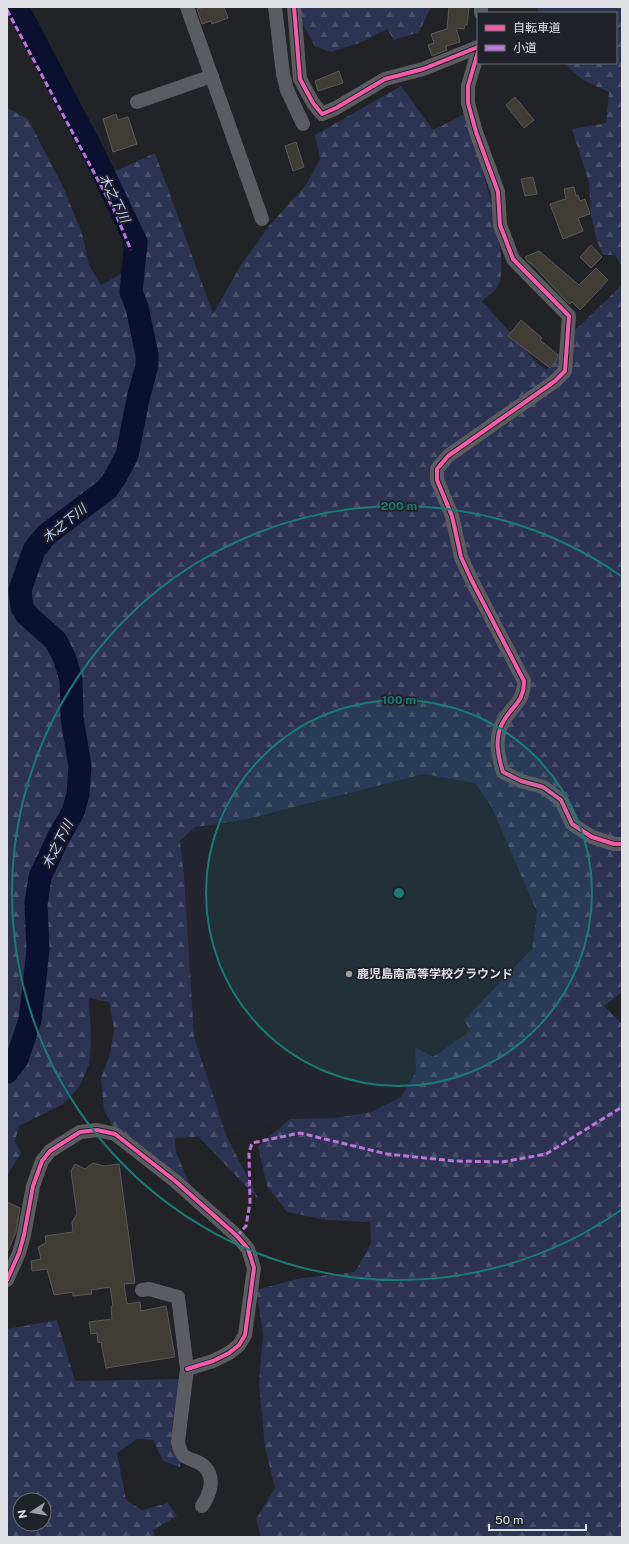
<svg xmlns="http://www.w3.org/2000/svg" width="629" height="1544" font-family="'Public Sans','Noto Sans JP',sans-serif">
<style>
.built{fill:#232631}
.forest{fill:url(#forest-firs);fill-rule:evenodd}
.lines{fill:none;stroke-linecap:round;stroke-linejoin:round}
.river{stroke:#0c1030;stroke-width:23}
.building{fill:#3f3d36;stroke:#595959}
.street{stroke:#5a5c62;stroke-width:14}
.quiet{stroke:#ba77d6;stroke-width:3;stroke-dasharray:6 3;stroke-linecap:butt}
.cycleway-casing{stroke:#202229;stroke-width:6}
.cycleway{stroke:#f35aa7;stroke-width:4}
.ring{fill:none;stroke:#197b74;stroke-width:2}
.poi-dot{fill:#9c9ea2;stroke:#202229;stroke-width:1.5}
.labels{text-anchor:middle;stroke-width:3.5;stroke-linejoin:round;paint-order:stroke}
.poi-label{font-size:12px;font-weight:bold;fill:#dee0e4;stroke:#202229;text-anchor:start}
.water-label{font-size:13px;font-style:italic;fill:#c0ccf5;stroke:#202229}
.centre{fill:#197b74;stroke:#202229;stroke-width:2}
.ring-label{font-size:12px;text-anchor:middle;font-weight:bold;fill:#197b74;stroke:#202229;stroke-width:3.5;stroke-linejoin:round;paint-order:stroke}
</style>
<defs>
<pattern id="forest-firs" width="22" height="20" patternUnits="userSpaceOnUse"><rect width="22" height="20" fill="#2c3353"/><path d="M5 1l3.5 6h-7zM16 11l3.5 6h-7z" fill="#4a506c"/></pattern>
</defs>
<rect width="100%" height="100%" fill="#222327"/>
<path class="built" d="M424,774L475,783L491,806L537,912L532,949L485,998L470,1031L433,1058L415,1047L416,1072L401,1097L371,1112L336,1118L290,1119L226,1135L194,1037L184,875L180,841L195,827L243,820Z"/>
<path class="forest" d="M293,7H431L419,32L394,40L387,29L362,42L331,52L315,46Z
M536,7H622V266L615,255H603L597,241L591,215L589,183L572,129L606,123L609,92L583,80L564,63H616V13H539Z
M401,86L433,130L465,114C475,148 513,257 498,286C495,292 487,297 482,301L538,364L547,370L572,333L622,285V992L604,1006L622,1024V1537H261L256,1519L275,1488L265,1447L259,1383L263,1333L256,1290L301,1278L355,1272L371,1243L370,1222L327,1220L287,1212L267,1186L258,1146L290,1119L336,1118L371,1112L401,1097L416,1072L415,1047L433,1057L470,1031L464,1020L532,949L537,912L491,806L475,783L424,774L243,820L195,827L180,841L184,875L194,1037L226,1135L259,1200L199,1137L175,1138L176,1152L188,1181V1188L114,1129L104,1110L101,1078L110,1054L114,1029L109,1002L89,998L91,1041L89,1065L79,1087L63,1104L19,1126L15,1141L21,1153L7,1176V392L9,384L7,375V108L28,119L65,191L83,237L89,265L101,285L135,266L134,255L148,252L109,174L155,153L213,314L241,265L269,226L306,185L320,159L315,135Z
M57,1320L75,1381L181,1379L184,1417L180,1467L163,1461L153,1440L137,1439L117,1453L126,1500L142,1510L168,1503L177,1516L153,1530L155,1537H7V1329ZM20,1500H44V1524H20Z"/>
<g class="lines">
<path class="river" d="M7,1072L17,1059L30,1020L38,950L36,904L40,877L59,836L73,812L78,794L80,766L72,718L71,680L65,659L56,641L26,614L22,607L20,590L34,550L46,535L107,489L116,476L127,455L138,399L147,365V355L137,307L131,292L136,242L92,150L17,7"/>
</g>
<path class="building" d="M204,7H224L228,18L212,24L211,21L202,24L197,9Z
M449,7H469L467,25H465L464,29L456,28L460,42L446,46L447,50L432,56L428,45L434,43L431,34L447,29Z
M339,71L343,83L318,91L315,81Z
M515,97L534,120L524,128L506,105Z
M116,114L118,120L128,117L137,144L113,152L103,119Z
M296,142L304,167L293,171L285,146Z
M533,177L537,194L525,196L521,179Z
M574,187L576,196L578,195L580,201L585,199L590,214L578,218L583,231L563,239L550,204L566,199L564,189Z
M591,245L602,257L591,268L580,257Z
M539,251L579,285L596,268L608,280L580,310L572,302L570,304L566,301L533,265L528,262L525,257Z
M521,320L542,338L540,340L558,355L557,359L550,368L508,336Z
M93,1163L104,1166L119,1164L135,1283L124,1284L127,1304L140,1302L141,1311L166,1306L175,1357L106,1368L101,1342L98,1343L97,1333L91,1334L89,1322L112,1319L111,1307L113,1306L110,1287L91,1290L92,1294L73,1296V1292L54,1295L47,1269L32,1271L31,1261L41,1259L38,1247L46,1243L45,1236L73,1232L72,1222L77,1214L71,1171L75,1164L85,1169Z
M7,1202L20,1208L16,1232L7,1253Z"/>
<g class="lines">
<path class="street" d="M187,7L262,219
M275,7L283,74L287,90L303,124
M294,7L300,79L313,103L322,114L336,108L385,79L423,69L478,47
M481,13V7
M478,52L468,86V103L476,132L498,192L500,225L513,259L569,316L565,371L555,381L448,456L437,469V480L452,516L461,557L472,581L524,681C524,703 512,705 503,722C494,738 498,756 503,772L521,781L543,787L561,800L572,824L592,837L614,844H622
M137,102L212,76
M7,1280L19,1253L24,1235L33,1186L42,1161L50,1151L80,1132L97,1130L115,1134L174,1180L237,1236L248,1249L254,1268L245,1335L239,1345L229,1353L213,1361L187,1369
M142,1290L149,1289L178,1297L187,1369L178,1442C179,1447 180,1452 184,1456C190,1460 198,1461 204,1466C216,1478 210,1494 202,1506"/>
<path class="quiet" d="M7,10L114,210L131,250
M237,1236L246,1226L250,1203L249,1153L252,1143L300,1133L387,1154L454,1161L502,1162L546,1154L622,1107"/>
<defs>
<path id="cycleway" d="M294,7L300,79L313,103L322,114L336,108L385,79L423,69L478,47
M478,52L468,86V103L476,132L498,192L500,225L513,259L569,316L565,371L555,381L448,456L437,469V480L452,516L461,557L472,581L524,681C524,703 512,705 503,722C494,738 498,756 503,772L521,781L543,787L561,800L572,824L592,837L614,844H622
M7,1280L19,1253L24,1235L33,1186L42,1161L50,1151L80,1132L97,1130L115,1134L174,1180L237,1236L248,1249L254,1268L245,1335L239,1345L229,1353L213,1361L187,1369"/>
</defs>
<use href="#cycleway" class="cycleway-casing"/>
<use href="#cycleway" class="cycleway"/>
</g>
<circle cx="399" cy="893" r="193" fill="#197b74" fill-opacity=".12"/>
<g class="ring">
<circle cx="399" cy="893" r="193"/>
<path d="M621 1210A387 387 0 1 1 621 576"/>
</g>
<circle class="poi-dot" cx="349" cy="974" r="4"/>
<g class="labels">
<g class="poi-label">
<text x="357" y="978">鹿児島南高等学校グラウンド</text>
</g>
<g class="water-label">
<text transform="translate(115 198) rotate(64)" y="5">木之下川</text>
<text transform="translate(64 523) rotate(-39)" y="5">木之下川</text>
<text transform="translate(57 844) rotate(-63)" y="5">木之下川</text>
</g>
</g>
<circle cx="399" cy="893" r="6" class="centre"/>
<g class="ring-label">
<text x="399" y="510">200 m</text>
<text x="399" y="704">100 m</text>
</g>
<rect width="629" height="1544" fill="none" stroke="#dee0e4" stroke-width="16"/>
<rect x="477" y="12" width="140" height="52" fill="#202229" stroke="#6c6e74"/>
<rect x="485" y="25" width="20" height="6" fill="#f35aa7" stroke="#6c6e74"/>
<text x="513" y="32" font-size="12" fill="#dee0e4">自転車道</text>
<rect x="485" y="45" width="20" height="6" fill="#ba77d6" stroke="#6c6e74"/>
<text x="513" y="52" font-size="12" fill="#dee0e4">小道</text>
<g transform="translate(32 1512) rotate(258)"><circle r="19" fill="#202229" stroke="#6c6e74"/>
<path d="M0-3L7 15L0 10L-7 15Z" fill="#9c9ea2"/>
<text y="-6" font-size="11" font-weight="bold" text-anchor="middle" fill="#dee0e4">N</text>
</g>
<path d="M489 1524v6h97v-6" fill="none" stroke="#dee0e4" stroke-width="2"/>
<text x="495" y="1524" font-size="12" fill="#dee0e4" stroke="#202229" stroke-width="3" paint-order="stroke">50 m</text>
</svg>
